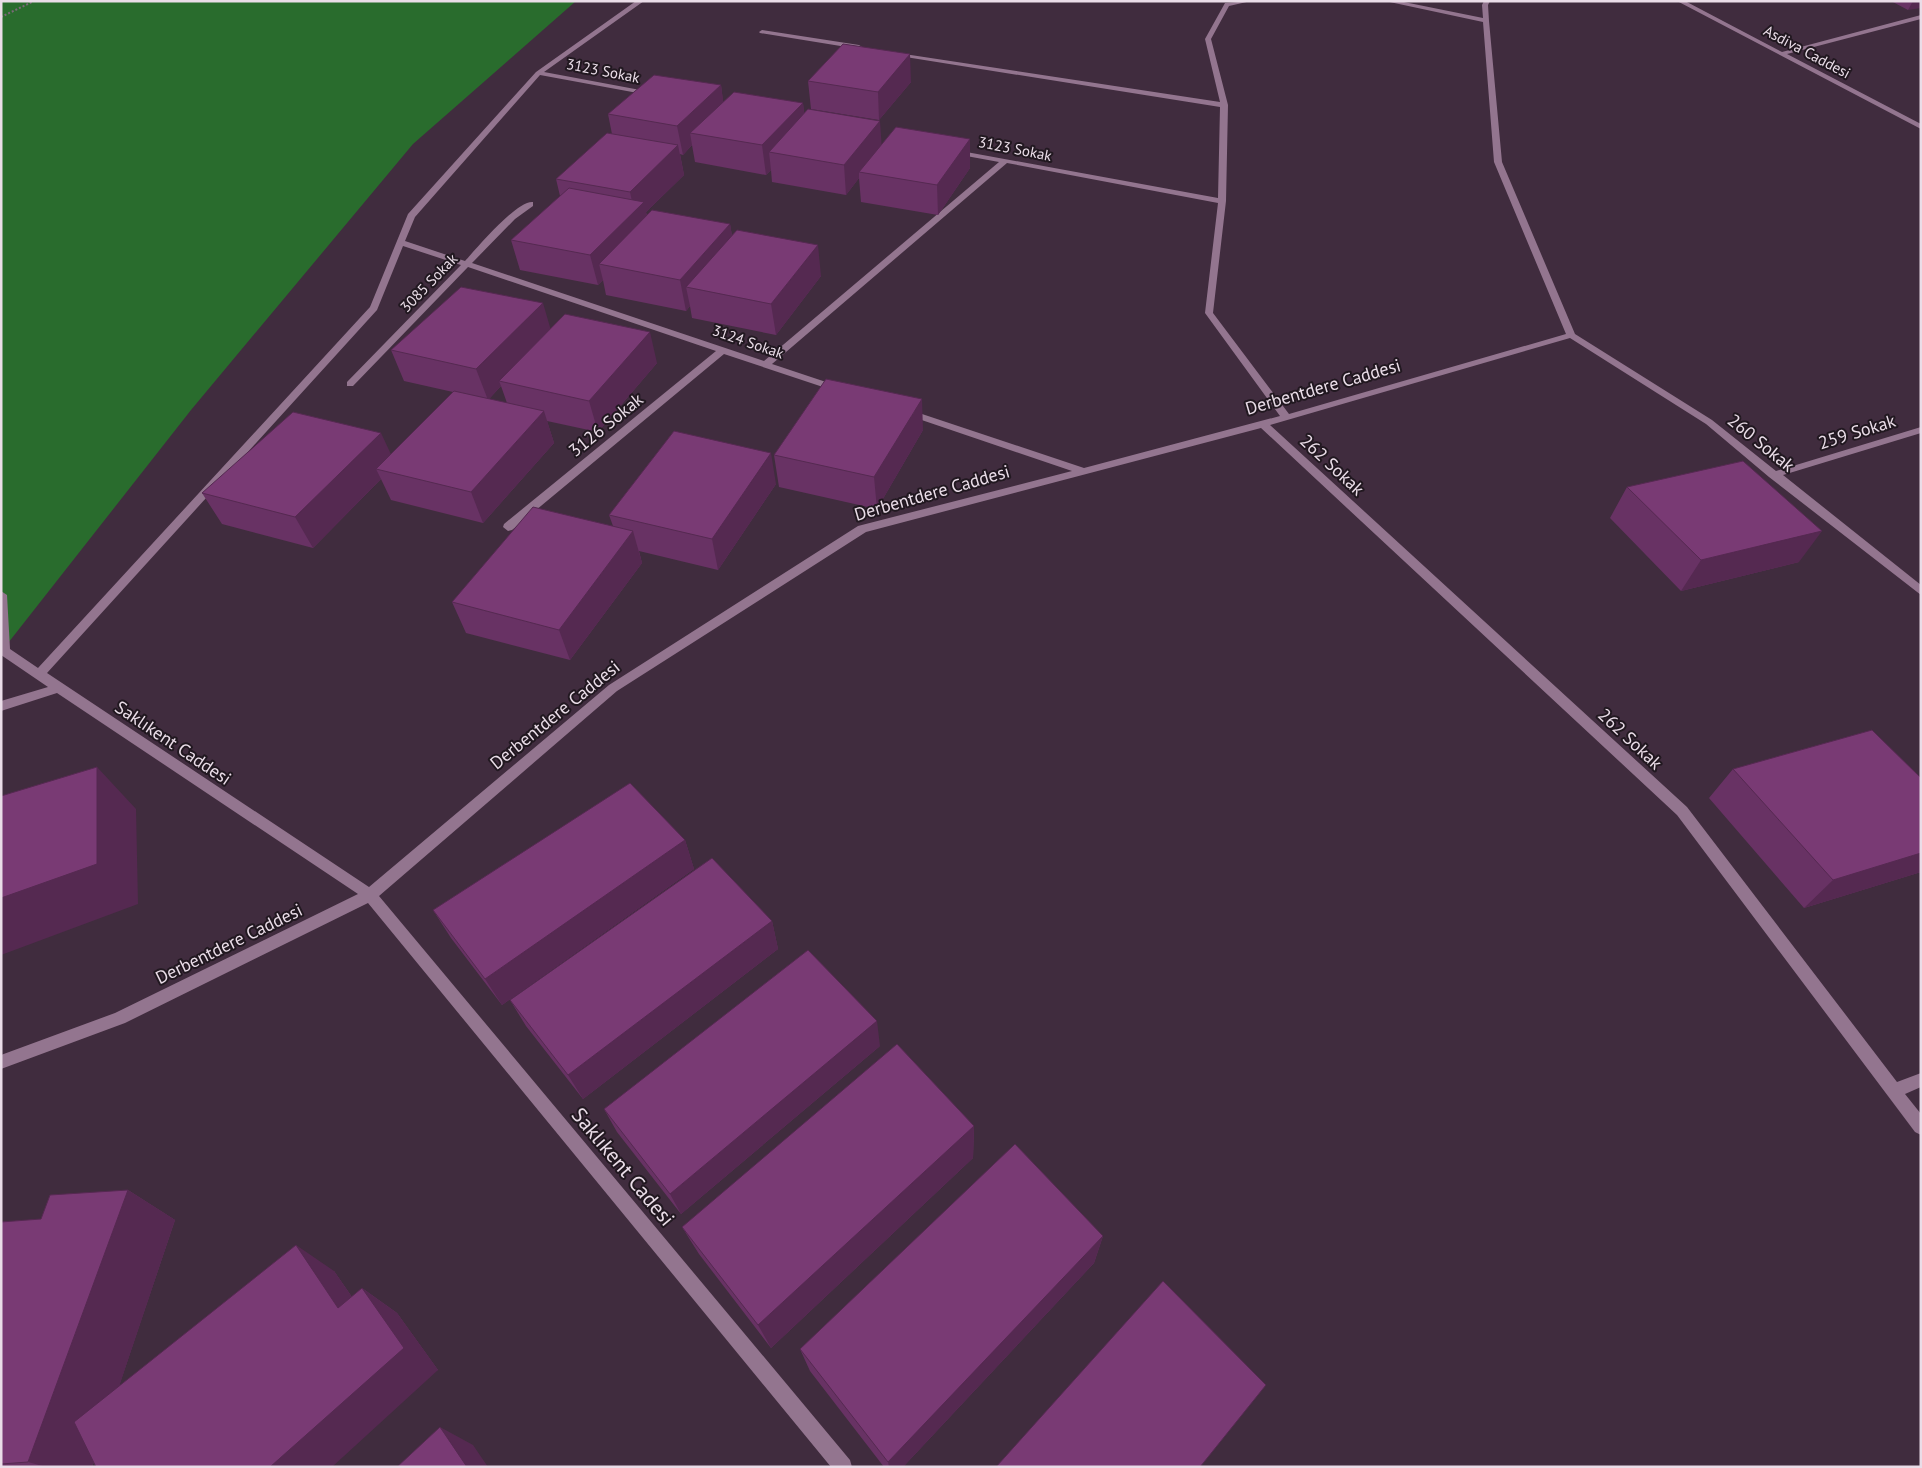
<svg xmlns="http://www.w3.org/2000/svg" width="1922" height="1468" font-family="'PT Sans',sans-serif">
<style>
.forest{fill:#296c2d}
.lines{fill:none;stroke-linecap:round;stroke-linejoin:round}
.path{stroke:#7b6979;stroke-width:2;stroke-dasharray:2 2;stroke-linecap:butt}
.minor{fill:#93758f;fill-rule:evenodd}
.wall{fill:#683264;fill-rule:evenodd}
.shaded-wall{fill:#552951}
.building{fill:#793a74;stroke:#552951}
.labels{text-anchor:middle;stroke-width:4;stroke-linejoin:round;paint-order:stroke}
.far-street-label{font-size:15px;fill:#eadde8;stroke:#211820}
.street-label{font-size:18px;fill:#eadde8;stroke:#211820}
.near-street-label{font-size:21px;fill:#eadde8;stroke:#211820}
</style>
<rect width="100%" height="100%" fill="#402c3e"/>
<path class="forest" d="M1,1H576L413,144L191,410L1,652Z"/>
<g class="lines">
<path class="path" d="M1,17L34,1"/>
<path class="minor" d="M636,1H644L544,72L651,92H654V96L540,75L415,217L405,241L465,261C477,248 517,200 533,202V206L515,219L472,263L764,361L999,162L950,153V149L1218,198L1220,107L893,55L890,53L891,52L1220,102L1205,39L1225,3L1251,1L1229,6L1211,39L1228,105L1226,201L1213,313L1289,414L1566,334L1494,162L1483,22L1385,1H1399L1483,18L1482,5L1484,1H1490L1488,5L1489,21L1502,162L1575,334L1712,420L1776,471L1921,427V433L1783,475L1921,585V595L1769,477L1706,424L1570,338L1270,425L1687,807L1897,1082L1921,1073V1087L1905,1094L1921,1114V1135L1915,1132L1888,1096L1677,815L1261,428L866,532L617,691L379,896L850,1460L852,1467H831L368,903L125,1023L1,1069V1055L115,1013L358,894L57,693L1,711V701L48,687L1,655V591L7,595L10,649L38,668L370,307L408,214L536,72ZM1007,163L1218,203L1205,313L1280,416L1084,468L910,410H904V414L1072,471L858,526L609,685L369,887L47,673L377,310L403,246L461,265L347,382V386H353L468,267L716,351L504,524L503,527L508,531L512,530L724,354L835,391H841V387L772,364Z
M1677,1H1685L1782,52L1921,15V19L1787,54L1921,124V129Z
M762,30L859,45L862,47L859,49L760,33L759,32Z"/>
</g>
<path class="wall" d="M1891,1H1921L1908,10Z
M808,81L911,82L879,120L811,109Z
M721,85L723,102L803,103L804,114L881,144L970,139V168L938,215L861,202L859,178L846,195L772,182L771,170L766,175L695,162L692,145L683,155L680,154L684,175L646,212L647,216L730,224L732,236L821,276L776,335L692,318L690,306L686,311L606,295L603,280L598,285L520,270L511,240L560,196L556,179L612,134L608,114Z
M550,329L657,363L598,432L547,421L554,443L483,523L391,500L381,479L313,548L222,524L202,493L391,454L453,392L404,381L391,350ZM501,386L507,403L489,399Z
M923,430L877,509L779,487L774,455Z
M776,484L718,570L639,551L642,563L570,660L466,633L452,602L613,526L609,515Z
M1627,487L1799,562L1681,591L1610,518Z
M1733,769L1921,778V872L1804,908L1709,798Z
M685,840L694,869L502,1005L451,938L433,910Z
M772,921L778,949L583,1099L526,1026L510,1000Z
M880,1046L681,1214L617,1132L604,1109Z
M974,1126L973,1158L771,1348L699,1254L682,1227Z
M128,1190L175,1220L119,1386L334,1271L352,1297L362,1288L397,1313L438,1370L94,1462L92,1467H1V1222L41,1219Z
M1103,1236L1094,1263L903,1467H884L810,1371L800,1349Z"/>
<path class="shaded-wall" d="M1913,1H1921V8L1908,10Z
M910,54L911,82L879,120L878,92Z
M721,85L725,114L690,133L692,145L683,155L677,126Z
M803,103L806,131L769,152L771,170L766,175L762,145Z
M880,121L882,150L859,172V178L846,195L844,165Z
M970,139V168L938,215L937,185Z
M678,145L684,175L646,212L650,232L599,264L603,280L598,285L590,255L634,211L630,192Z
M730,224L735,254L686,287L690,306L686,311L680,280Z
M818,245L821,276L776,335L771,304Z
M543,303L552,334L499,381L501,386L488,400L476,369Z
M650,332L657,363L598,432L589,401Z
M922,399L923,430L877,509L874,477Z
M544,411L554,443L483,523L471,492Z
M381,433L396,465L376,469L381,479L313,548L295,517Z
M771,453L776,484L718,570L712,539Z
M633,531L642,563L570,660L559,630Z
M1822,531L1799,562L1681,591L1701,560Z
M97,767L136,809L138,904L1,955V898Z
M685,840L694,869L502,1005L485,979Z
M1921,853V872L1804,908L1833,880Z
M772,921L778,949L583,1099L568,1075Z
M877,1021L880,1046L681,1214L670,1194Z
M974,1126L973,1158L771,1348L758,1325Z
M128,1190L175,1220L92,1467H46L28,1462Z
M1103,1236L1094,1263L903,1467H889L888,1462Z
M296,1245L334,1271L376,1332L338,1308Z
M362,1288L397,1313L438,1370L332,1467H270Z
M440,1427L473,1445L488,1467H467Z"/>
<path class="building" d="M843,44L910,54L878,92L808,81Z
M654,75L721,85L677,126L608,114Z
M734,92L803,103L762,145L690,133Z
M808,109L880,121L844,165L769,152Z
M896,127L970,139L937,185L859,172Z
M607,133L678,145L630,192L556,179Z
M569,188L644,202L590,255L511,240Z
M652,210L730,224L680,280L599,264Z
M737,230L818,245L771,304L686,287Z
M461,287L543,303L476,369L391,350Z
M565,314L650,332L589,401L499,381Z
M826,379L922,399L874,477L774,455Z
M454,391L544,411L471,492L376,469Z
M293,412L381,433L295,517L202,493Z
M674,431L771,453L712,539L609,515Z
M1743,461L1822,531L1701,560L1627,487Z
M533,507L633,531L559,630L452,602Z
M1872,730L1921,778V853L1833,880L1733,769Z
M97,767V864L1,898V796Z
M630,783L685,840L485,979L433,910Z
M712,858L772,921L568,1075L510,1000Z
M808,950L877,1021L670,1194L604,1109Z
M897,1044L974,1126L758,1325L682,1227Z
M1015,1144L1103,1236L888,1462L800,1349Z
M128,1190L28,1462L1,1464V1222L41,1219L50,1195Z
M296,1245L338,1308L362,1288L404,1348L270,1467H96L74,1422Z
M1163,1281L1266,1385L1200,1467H996Z
M440,1427L467,1467H397Z"/>
<g class="labels">
<g class="far-street-label">
<text transform="translate(1807 52) rotate(28)" y="5">Asdiva Caddesi</text>
<text transform="translate(603 71) rotate(11)" y="5">3123 Sokak</text>
<text transform="translate(1015 149) rotate(11)" y="5">3123 Sokak</text>
<text transform="translate(429 283) rotate(-46)" y="5">3085 Sokak</text>
<text transform="translate(748 342) rotate(19)" y="5">3124 Sokak</text>
</g>
<g class="street-label">
<text transform="translate(1323 387) rotate(-16)" y="6">Derbentdere Caddesi</text>
<text transform="translate(606 425) rotate(-39)" y="6">3126 Sokak</text>
<text transform="translate(1857 432) rotate(-17)" y="6">259 Sokak</text>
<text transform="translate(1761 443) rotate(39)" y="6">260 Sokak</text>
<text transform="translate(1332 465) rotate(43)" y="6">262 Sokak</text>
<text transform="translate(932 493) rotate(-16)" y="6">Derbentdere Caddesi</text>
<text transform="translate(555 715) rotate(-39)" y="6">Derbentdere Caddesi</text>
<text transform="translate(1630 739) rotate(43)" y="6">262 Sokak</text>
<text transform="translate(173 743) rotate(34)" y="6">Saklıkent Caddesi</text>
<text transform="translate(229 944) rotate(-26)" y="6">Derbentdere Caddesi</text>
</g>
<g class="near-street-label">
<text transform="translate(623 1167) rotate(50)" y="7">Saklıkent Cadesi</text>
</g>
</g>
<rect width="1922" height="1468" fill="none" stroke="#eadde8" stroke-width="5"/>
</svg>
